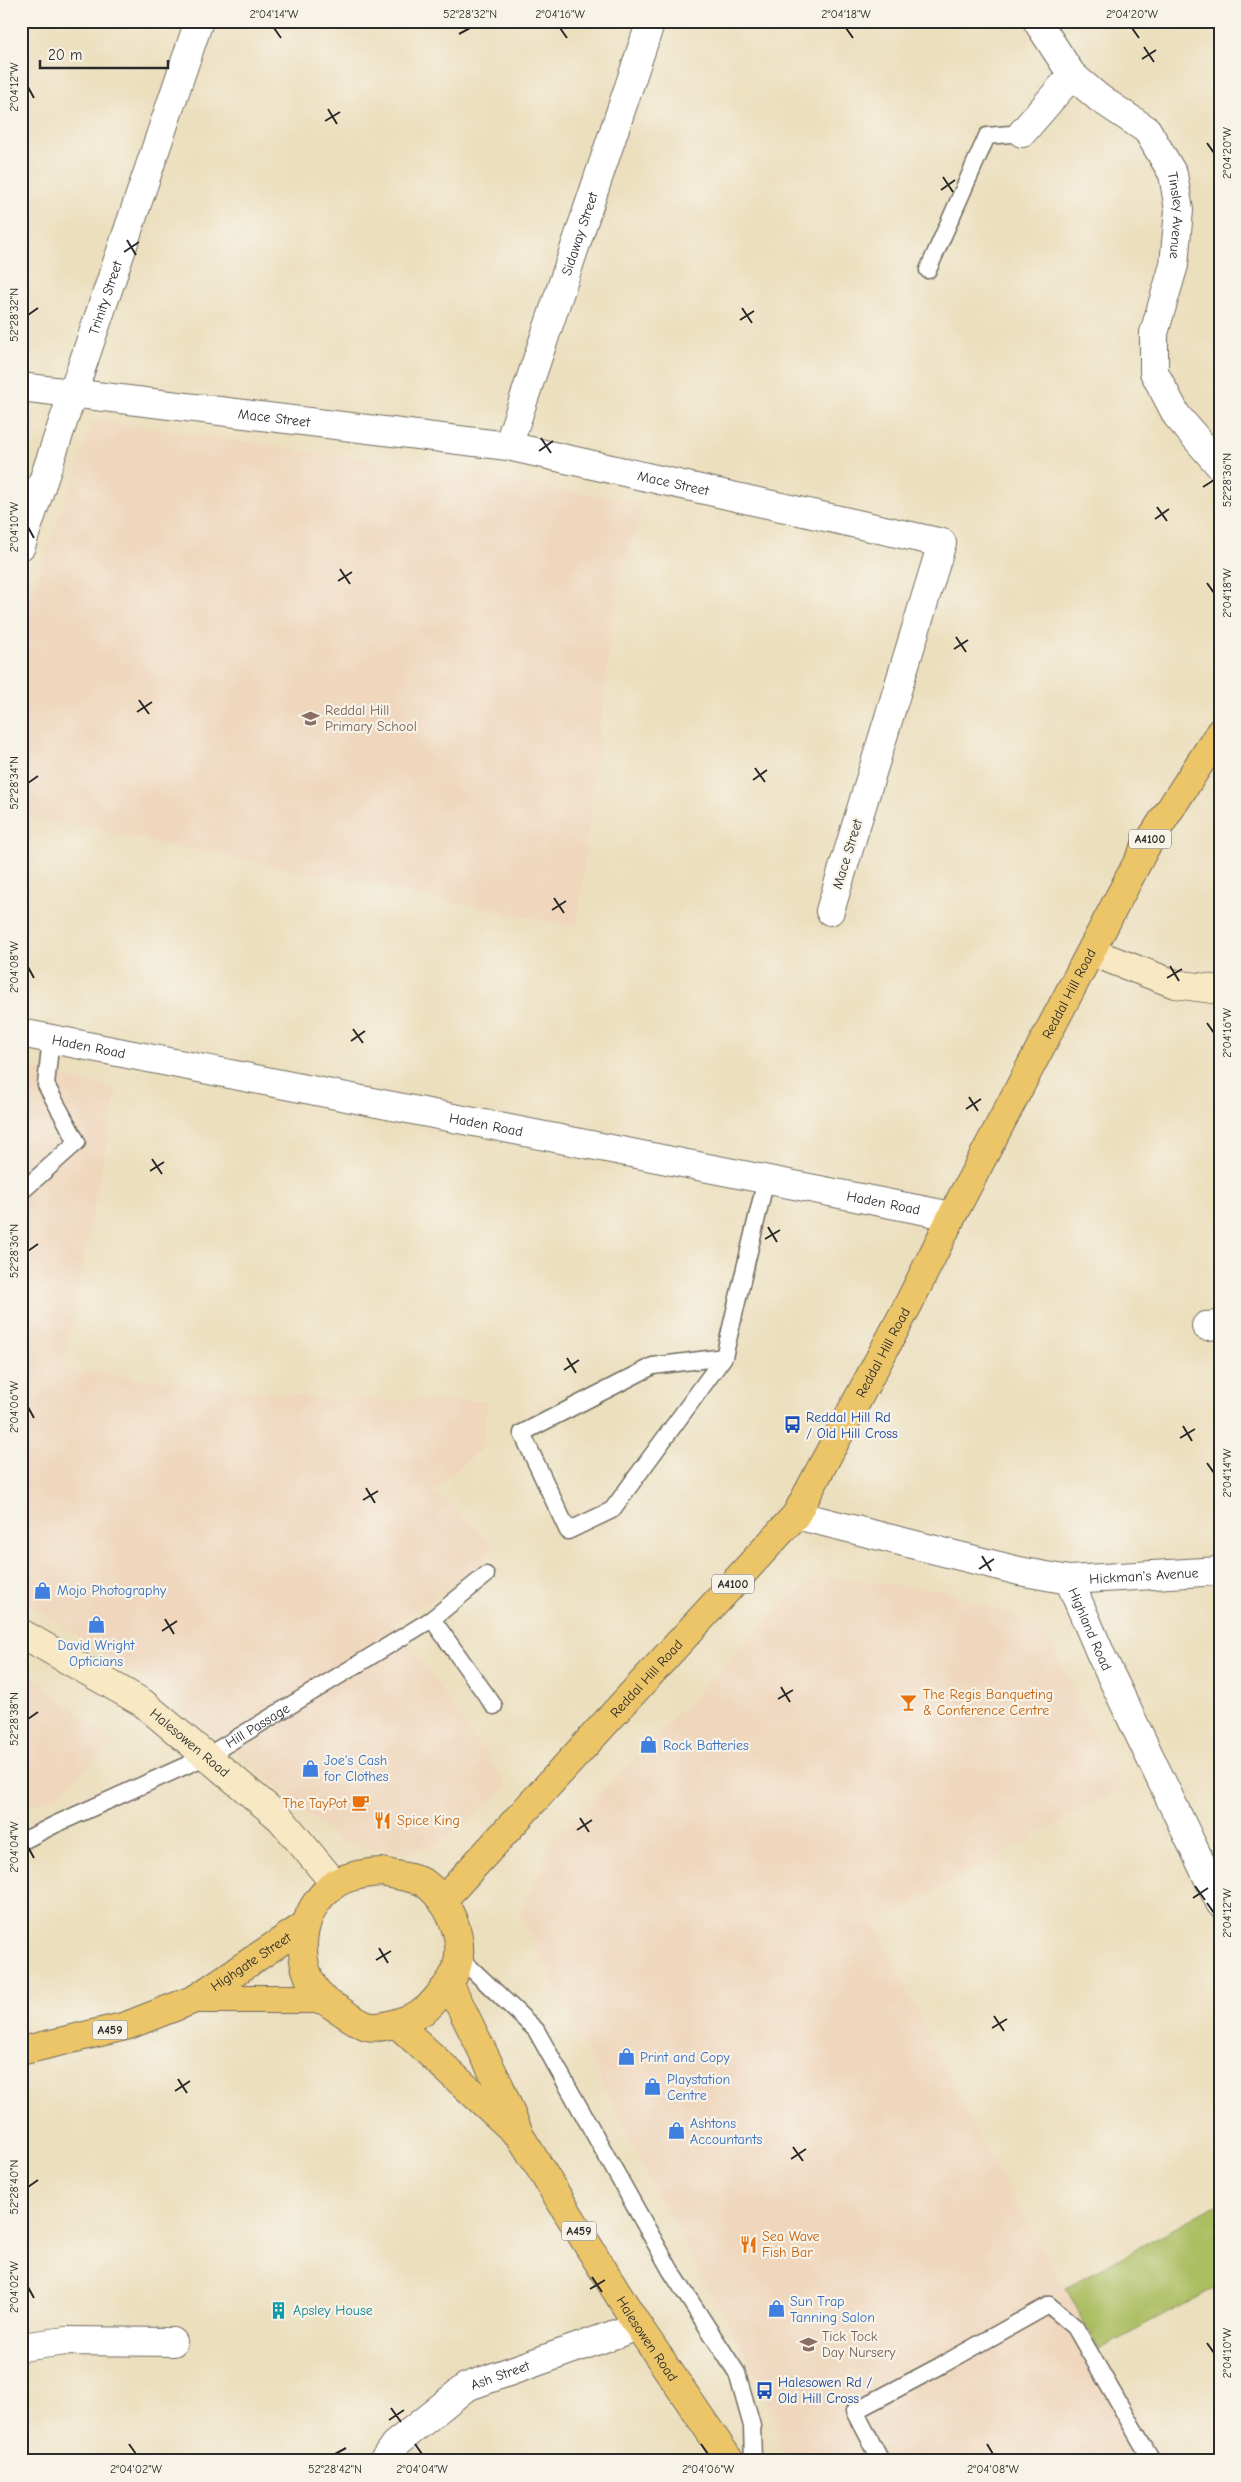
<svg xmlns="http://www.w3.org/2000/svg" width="1241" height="2482" font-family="'Comic Neue',sans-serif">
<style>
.built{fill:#efd6bc}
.green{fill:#acbe62;stroke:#6c7446}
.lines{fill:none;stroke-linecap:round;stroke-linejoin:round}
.lane-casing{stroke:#6f6a5e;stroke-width:19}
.street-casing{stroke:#6f6a5e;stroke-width:30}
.secondary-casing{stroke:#6f6a5e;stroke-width:30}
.primary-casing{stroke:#6f6a5e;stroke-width:30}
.lane{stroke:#fff;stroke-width:16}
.street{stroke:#fff;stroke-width:28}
.secondary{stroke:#f8e8c3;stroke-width:28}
.primary{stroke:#edc569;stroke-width:28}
.ticks{fill:none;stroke:#2b2b2b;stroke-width:2}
.labels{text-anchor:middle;stroke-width:4.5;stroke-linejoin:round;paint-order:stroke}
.shield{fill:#f7f3e8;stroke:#686764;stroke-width:1}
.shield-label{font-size:12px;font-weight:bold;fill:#2b2b2b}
.street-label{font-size:14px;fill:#2b2b2b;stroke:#f7f3e8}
.education-label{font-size:14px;fill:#785e54;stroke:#f7f3e8;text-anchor:start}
.transit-label{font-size:14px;fill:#164399;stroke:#f7f3e8;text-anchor:start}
.shop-label{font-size:14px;fill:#366cbe;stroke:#f7f3e8;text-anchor:start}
.food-label{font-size:14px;fill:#c56008;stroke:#f7f3e8;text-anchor:start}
.culture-label{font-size:14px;fill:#0d838f;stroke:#f7f3e8;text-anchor:start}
.neatline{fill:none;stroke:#2b2b2b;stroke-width:2}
.ticks-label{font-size:12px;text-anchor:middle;fill:#2b2b2b}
</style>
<rect width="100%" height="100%" fill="#f7f3e8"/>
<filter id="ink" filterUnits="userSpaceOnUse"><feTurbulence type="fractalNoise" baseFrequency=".02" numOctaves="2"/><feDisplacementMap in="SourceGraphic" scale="10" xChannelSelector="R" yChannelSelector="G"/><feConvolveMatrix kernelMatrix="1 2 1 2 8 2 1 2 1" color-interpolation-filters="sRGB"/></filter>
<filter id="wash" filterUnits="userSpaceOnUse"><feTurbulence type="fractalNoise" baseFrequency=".0096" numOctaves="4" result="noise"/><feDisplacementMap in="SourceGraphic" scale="20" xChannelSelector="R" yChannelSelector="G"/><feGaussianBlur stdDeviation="1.12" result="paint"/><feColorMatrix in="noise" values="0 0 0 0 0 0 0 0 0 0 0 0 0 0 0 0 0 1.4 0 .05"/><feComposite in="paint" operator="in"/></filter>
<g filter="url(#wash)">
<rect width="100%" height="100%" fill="#ecdfbe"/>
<path class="built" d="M94,420L493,478L643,504L615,599L577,927L21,815V622Z
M21,1068L117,1089L62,1370L330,1399L487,1401L481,1449L433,1490L494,1545L478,1571L395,1622L507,1786L442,1843L403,1854L342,1843L242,1757L145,1680L21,1599Z
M822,1576L946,1591L1043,1627L1121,1789L875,1924L981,2142L1164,2461H785L764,2390L651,2183L520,1915L550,1845L792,1596Z
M21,1667L115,1743L58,1795L21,1811Z"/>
<path class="green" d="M1220,2203V2285L1099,2350L1066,2288Z"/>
</g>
<g filter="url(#ink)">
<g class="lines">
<defs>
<g id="lane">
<path d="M928,270L987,136L1022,133"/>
<path d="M21,1192L77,1142L46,1085L51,1038"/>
<path d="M724,1357L653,1366L522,1433L568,1531L612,1510L724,1357L766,1179"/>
<path d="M432,1619L494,1706"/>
<path id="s1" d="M21,1842L54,1825L207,1756L432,1619L486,1575"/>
<path d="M460,1958L536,2030L671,2271L737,2373L752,2426L753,2461"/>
<path d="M881,2461L855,2411L940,2366L1049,2305L1075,2327L1152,2461"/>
</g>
<g id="street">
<path id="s2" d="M1072,75L1099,98L1147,130L1173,174L1179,210L1174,265L1154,333V372L1177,416L1220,466"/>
<path d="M1022,133L1072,75L1037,21"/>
<path id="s3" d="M21,387L508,446L942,543L830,911"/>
<path id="s4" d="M508,446L651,21"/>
<path id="s5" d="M21,546L199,21"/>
<path id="s6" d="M21,1033L952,1216"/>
<path d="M1206,1326L1220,1325"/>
<path id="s7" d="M796,1515L1019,1571L1069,1580L1102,1657L1220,1903"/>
<path id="s8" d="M1069,1580L1220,1571"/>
<path d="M21,2347L66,2341L173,2342"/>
<path id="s9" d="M383,2461L394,2445L466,2387L638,2326"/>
</g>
<g id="secondary">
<path d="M1091,952L1175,984L1220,990"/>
<path id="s10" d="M21,1633L143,1703L280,1818L335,1884"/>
</g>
<g id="primary">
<path d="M382,1872C393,1875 418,1878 426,1884C456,1908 473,1957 445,1988C439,1995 432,2005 425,2010C411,2019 383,2030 367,2026C358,2023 348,2016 341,2011C335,2007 327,2003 322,1998C292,1965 298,1909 335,1884C349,1875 366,1873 382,1872Z"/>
<path id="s11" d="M442,1901L796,1515L908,1305L952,1216L1145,848L1220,732"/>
<path id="s12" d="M449,1983L500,2087L520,2136L638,2326L730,2461"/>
<path d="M195,1999H322"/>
<path d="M397,2024L514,2131"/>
<path id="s13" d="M21,2051L126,2026L195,1999L305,1925"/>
</g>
</defs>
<use href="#lane" class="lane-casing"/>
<use href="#street" class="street-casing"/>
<use href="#secondary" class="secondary-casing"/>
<use href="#primary" class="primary-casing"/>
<use href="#lane" class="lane"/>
<use href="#street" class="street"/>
<use href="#secondary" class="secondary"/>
<use href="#primary" class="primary"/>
</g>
</g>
<path class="ticks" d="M274,28L281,38M560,28L567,38M846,28L853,38M1132,28L1139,38M459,34L470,28M1144,47L1154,62M1142,59L1156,50M28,87L34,98M328,109L337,124M325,121L340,112M1207,143L1214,153M943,177L953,192M941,190L955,180M127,240L136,255M124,252L139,242M742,308L752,323M28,315L38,308M740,320L754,311M541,438L551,453M539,451L553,441M1203,487L1214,480M1157,507L1167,521M1155,519L1169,509M28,527L34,538M340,569L350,584M338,581L352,572M1207,583L1214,593M956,637L966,652M954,649L968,640M139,700L149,714M137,712L152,702M755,768L765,782M753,780L767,770M28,783L38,776M554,898L564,913M552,910L566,901M1170,966L1179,981M28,967L34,978M1167,978L1182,969M1207,1023L1214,1033M353,1029L363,1043M351,1041L365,1031M969,1097L978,1111M966,1109L981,1099M152,1159L162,1174M150,1171L164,1162M768,1227L777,1242M765,1239L780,1230M28,1251L38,1244M567,1358L576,1373M564,1370L579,1360M28,1407L34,1418M1183,1426L1192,1441M1180,1438L1195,1429M1207,1463L1214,1473M366,1488L375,1503M363,1500L378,1491M982,1556L991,1571M979,1569L994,1559M165,1619L174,1634M162,1631L177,1621M781,1687L790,1702M778,1699L793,1690M28,1719L38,1712M580,1818L589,1832M577,1830L592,1820M28,1847L34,1858M1195,1886L1205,1900M1193,1898L1208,1888M1207,1903L1214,1913M379,1948L388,1963M376,1960L391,1951M994,2016L1004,2031M992,2028L1007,2019M178,2079L187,2093M175,2091L190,2081M793,2147L803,2161M791,2159L806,2149M28,2187L38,2180M592,2277L602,2292M28,2287L34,2298M590,2289L605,2280M1207,2343L1214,2353M391,2408L401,2422M389,2420L404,2410M129,2444L136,2454M415,2444L422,2454M701,2444L708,2454M987,2444L993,2454M335,2454L346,2448"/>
<defs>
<symbol id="school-bare" viewBox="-9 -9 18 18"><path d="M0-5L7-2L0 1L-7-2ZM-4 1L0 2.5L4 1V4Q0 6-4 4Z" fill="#8d6e63" stroke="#f7f3e8" stroke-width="2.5" paint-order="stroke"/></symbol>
<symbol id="bus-bare" viewBox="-9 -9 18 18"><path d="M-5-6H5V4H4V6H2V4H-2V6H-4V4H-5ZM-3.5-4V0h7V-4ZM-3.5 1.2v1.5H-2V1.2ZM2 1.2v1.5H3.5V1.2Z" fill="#1a4fb4" stroke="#f7f3e8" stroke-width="2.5" paint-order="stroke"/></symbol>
<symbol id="shop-bare" viewBox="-9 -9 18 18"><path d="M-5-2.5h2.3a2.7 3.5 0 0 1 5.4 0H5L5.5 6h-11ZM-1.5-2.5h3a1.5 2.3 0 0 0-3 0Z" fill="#3f7fe0" stroke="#f7f3e8" stroke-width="2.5" paint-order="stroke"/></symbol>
<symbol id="bar-bare" viewBox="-9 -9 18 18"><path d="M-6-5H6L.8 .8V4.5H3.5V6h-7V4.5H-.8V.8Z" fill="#e8710a" stroke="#f7f3e8" stroke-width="2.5" paint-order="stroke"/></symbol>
<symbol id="cafe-bare" viewBox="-9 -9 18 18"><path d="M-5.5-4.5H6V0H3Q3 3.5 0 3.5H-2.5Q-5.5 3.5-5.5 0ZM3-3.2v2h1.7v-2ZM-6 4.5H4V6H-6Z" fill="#e8710a" stroke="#f7f3e8" stroke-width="2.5" paint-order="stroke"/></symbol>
<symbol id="restaurant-bare" viewBox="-9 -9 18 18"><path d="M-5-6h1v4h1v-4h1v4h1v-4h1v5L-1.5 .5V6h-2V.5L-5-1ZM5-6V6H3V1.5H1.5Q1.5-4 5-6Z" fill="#e8710a" stroke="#f7f3e8" stroke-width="2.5" paint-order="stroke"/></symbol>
<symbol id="building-bare" viewBox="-9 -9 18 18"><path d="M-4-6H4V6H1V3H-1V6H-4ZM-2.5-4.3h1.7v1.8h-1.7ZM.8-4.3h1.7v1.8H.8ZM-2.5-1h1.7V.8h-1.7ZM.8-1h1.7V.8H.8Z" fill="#0f9aa8" stroke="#f7f3e8" stroke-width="2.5" paint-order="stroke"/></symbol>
</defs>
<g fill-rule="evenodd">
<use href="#school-bare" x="298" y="706" width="25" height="25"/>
<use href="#bus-bare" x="780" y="1412" width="25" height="25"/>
<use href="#shop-bare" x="30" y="1578" width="25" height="25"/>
<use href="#shop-bare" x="84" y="1612" width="25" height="25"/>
<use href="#bar-bare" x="896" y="1690" width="25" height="25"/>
<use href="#shop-bare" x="636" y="1732" width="25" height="25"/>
<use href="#shop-bare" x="298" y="1756" width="25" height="25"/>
<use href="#cafe-bare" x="348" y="1790" width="25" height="25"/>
<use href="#restaurant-bare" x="370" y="1808" width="25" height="25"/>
<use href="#shop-bare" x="614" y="2044" width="25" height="25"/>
<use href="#shop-bare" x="640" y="2074" width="25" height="25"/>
<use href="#shop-bare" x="664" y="2118" width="25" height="25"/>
<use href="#restaurant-bare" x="736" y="2232" width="25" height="25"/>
<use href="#shop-bare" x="764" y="2296" width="25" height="25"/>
<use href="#building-bare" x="266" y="2298" width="25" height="25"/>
<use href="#school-bare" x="796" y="2332" width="25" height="25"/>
<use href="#bus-bare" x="752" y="2378" width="25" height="25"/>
</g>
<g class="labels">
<g class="shield">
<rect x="1129" y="829.5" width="42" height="19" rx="4"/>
<rect x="712" y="1574.5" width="42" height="19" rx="4"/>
<rect x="92.5" y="2020.5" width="35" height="19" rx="4"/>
<rect x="561.5" y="2221.5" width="35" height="19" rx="4"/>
</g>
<g class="shield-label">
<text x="1150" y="843">A4100</text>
<text x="733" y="1588">A4100</text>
<text x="110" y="2034">A459</text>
<text x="579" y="2235">A459</text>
</g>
<g class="street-label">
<text dy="5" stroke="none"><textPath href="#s2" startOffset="186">Tinsley Avenue</textPath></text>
<text dy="5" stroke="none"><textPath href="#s4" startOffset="224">Sidaway Street</textPath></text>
<text dy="5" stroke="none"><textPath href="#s5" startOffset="262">Trinity Street</textPath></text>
<text dy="5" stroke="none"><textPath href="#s3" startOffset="255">Mace Street</textPath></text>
<text dy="5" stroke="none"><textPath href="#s3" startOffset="660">Mace Street</textPath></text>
<text transform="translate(847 854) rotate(-73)" y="5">Mace Street</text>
<text dy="5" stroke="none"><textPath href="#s11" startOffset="1112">Reddal Hill Road</textPath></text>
<text dy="5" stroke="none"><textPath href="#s6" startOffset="69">Haden Road</textPath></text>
<text dy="5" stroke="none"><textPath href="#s6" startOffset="474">Haden Road</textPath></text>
<text dy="5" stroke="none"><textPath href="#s6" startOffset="879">Haden Road</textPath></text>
<text dy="5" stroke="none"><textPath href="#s11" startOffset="708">Reddal Hill Road</textPath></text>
<text dy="5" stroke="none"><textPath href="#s8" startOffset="75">Hickman's Avenue</textPath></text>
<text dy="5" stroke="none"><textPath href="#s7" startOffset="334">Highland Road</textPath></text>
<text dy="5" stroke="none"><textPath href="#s11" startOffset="302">Reddal Hill Road</textPath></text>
<text dy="5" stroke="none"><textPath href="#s1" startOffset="264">Hill Passage</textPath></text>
<text dy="5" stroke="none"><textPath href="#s10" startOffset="202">Halesowen Road</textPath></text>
<text dy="5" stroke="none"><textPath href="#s13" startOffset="249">Highgate Street</textPath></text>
<text dy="5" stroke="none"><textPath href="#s12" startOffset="408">Halesowen Road</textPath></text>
<text dy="5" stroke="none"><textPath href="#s9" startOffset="148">Ash Street</textPath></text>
</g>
<g class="education-label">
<text x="325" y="715">Reddal Hill<tspan x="325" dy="16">Primary School</tspan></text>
<text x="822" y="2341">Tick Tock<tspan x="822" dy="16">Day Nursery</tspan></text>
</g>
<g class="transit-label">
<text x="806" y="1422">Reddal Hill Rd<tspan x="806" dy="16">/ Old Hill Cross</tspan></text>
<text x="778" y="2387">Halesowen Rd /<tspan x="778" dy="16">Old Hill Cross</tspan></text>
</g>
<g class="shop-label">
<text x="57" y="1595">Mojo Photography</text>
<text x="96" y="1650" text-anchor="middle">David Wright<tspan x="96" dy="16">Opticians</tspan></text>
<text x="663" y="1750">Rock Batteries</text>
<text x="324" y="1765">Joe's Cash<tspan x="324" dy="16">for Clothes</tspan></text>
<text x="640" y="2062">Print and Copy</text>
<text x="667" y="2084">Playstation<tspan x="667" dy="16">Centre</tspan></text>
<text x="690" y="2128">Ashtons<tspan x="690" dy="16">Accountants</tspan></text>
<text x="790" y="2306">Sun Trap<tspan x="790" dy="16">Tanning Salon</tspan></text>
</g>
<g class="food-label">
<text x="923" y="1699">The Regis Banqueting<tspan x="923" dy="16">&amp; Conference Centre</tspan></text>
<text x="347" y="1808" text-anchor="end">The TayPot</text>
<text x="397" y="1825">Spice King</text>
<text x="762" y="2241">Sea Wave<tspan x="762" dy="16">Fish Bar</tspan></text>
</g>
<g class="culture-label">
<text x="293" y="2315">Apsley House</text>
</g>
</g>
<rect width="1241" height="2482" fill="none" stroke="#f7f3e8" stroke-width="55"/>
<path d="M40 60v8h128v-8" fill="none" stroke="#2b2b2b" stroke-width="2.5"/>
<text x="48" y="60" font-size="15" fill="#2b2b2b" stroke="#f7f3e8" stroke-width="4" paint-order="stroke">20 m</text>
<rect x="28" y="28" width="1186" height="2426" class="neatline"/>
<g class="ticks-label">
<text x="274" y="18">2°04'14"W</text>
<text x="470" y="18">52°28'32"N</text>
<text x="560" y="18">2°04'16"W</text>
<text x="846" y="18">2°04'18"W</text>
<text x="1132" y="18">2°04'20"W</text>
<text transform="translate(14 87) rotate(-90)" y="4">2°04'12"W</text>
<text transform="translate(1227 153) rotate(-90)" y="4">2°04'20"W</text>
<text transform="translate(14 315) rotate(-90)" y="4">52°28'32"N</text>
<text transform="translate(1227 480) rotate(-90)" y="4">52°28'36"N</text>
<text transform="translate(14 527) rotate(-90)" y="4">2°04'10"W</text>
<text transform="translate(1227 593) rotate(-90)" y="4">2°04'18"W</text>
<text transform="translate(14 783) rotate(-90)" y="4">52°28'34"N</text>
<text transform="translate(14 967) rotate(-90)" y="4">2°04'08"W</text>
<text transform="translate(1227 1033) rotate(-90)" y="4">2°04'16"W</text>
<text transform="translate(14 1251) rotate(-90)" y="4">52°28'36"N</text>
<text transform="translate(14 1407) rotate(-90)" y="4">2°04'06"W</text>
<text transform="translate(1227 1473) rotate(-90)" y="4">2°04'14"W</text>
<text transform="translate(14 1719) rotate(-90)" y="4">52°28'38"N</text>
<text transform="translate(14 1847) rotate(-90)" y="4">2°04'04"W</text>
<text transform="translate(1227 1913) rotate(-90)" y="4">2°04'12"W</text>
<text transform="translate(14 2187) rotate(-90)" y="4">52°28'40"N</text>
<text transform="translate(14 2287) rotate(-90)" y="4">2°04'02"W</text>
<text transform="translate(1227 2353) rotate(-90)" y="4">2°04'10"W</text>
<text x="136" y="2473">2°04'02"W</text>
<text x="335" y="2473">52°28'42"N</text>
<text x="422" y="2473">2°04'04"W</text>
<text x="708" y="2473">2°04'06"W</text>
<text x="993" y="2473">2°04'08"W</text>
</g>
</svg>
